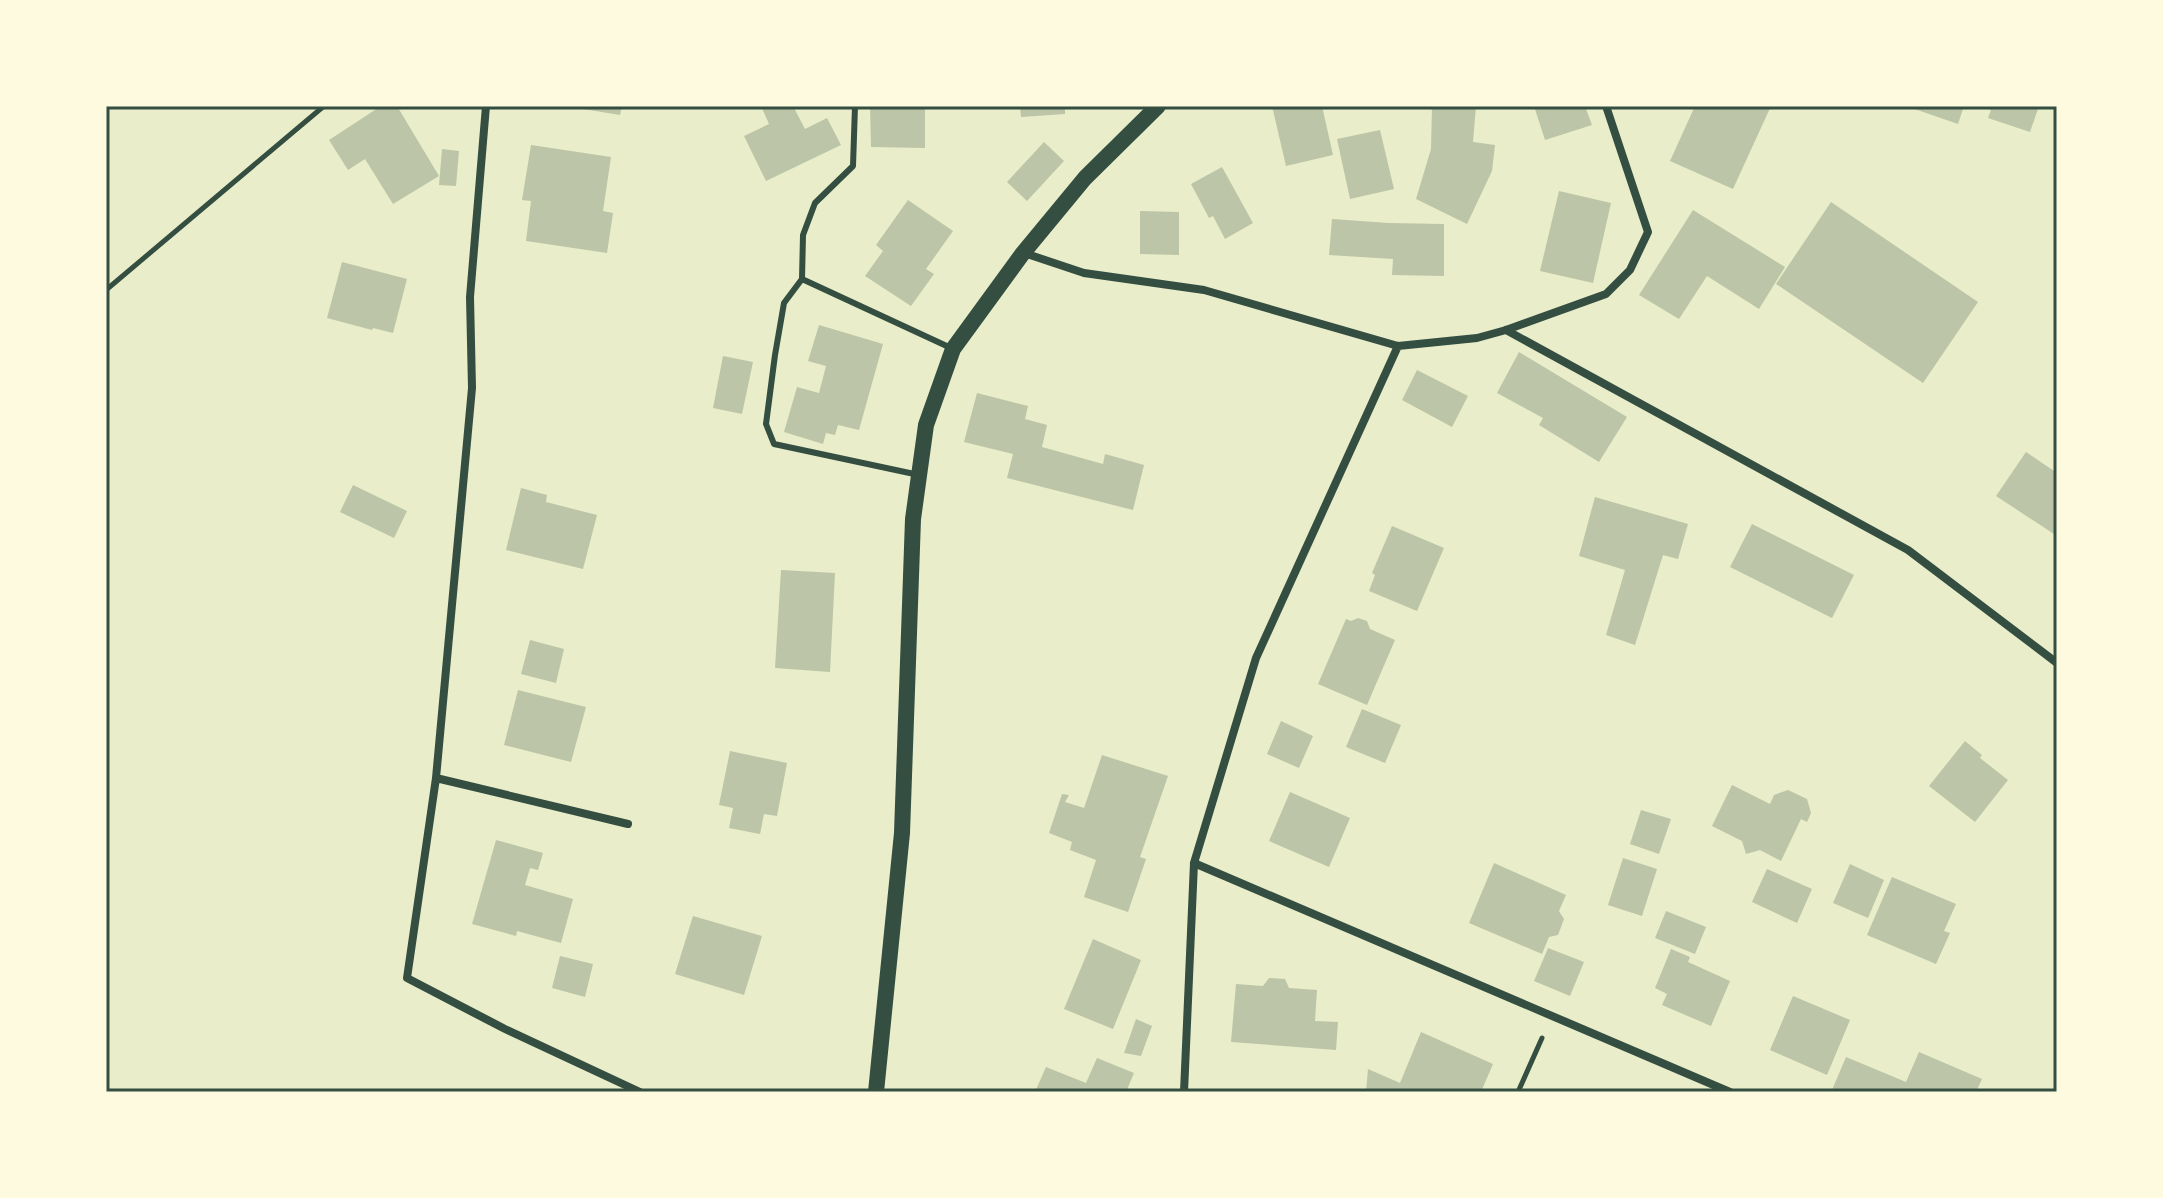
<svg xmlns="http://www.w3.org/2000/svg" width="2163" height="1198" font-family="Arial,sans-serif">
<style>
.building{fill:#bcc5a7}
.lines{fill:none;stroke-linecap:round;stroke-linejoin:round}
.path{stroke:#344e41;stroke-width:5}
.service{stroke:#344e41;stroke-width:6}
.minor{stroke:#344e41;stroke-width:8}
.secondary{stroke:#344e41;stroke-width:16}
.neatline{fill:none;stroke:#344e41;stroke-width:3}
</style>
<rect width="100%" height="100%" fill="#e9edc9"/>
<path class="building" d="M381,106H397L439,176L393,204L365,159L348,170L329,140Z
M577,106H622L620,115L577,108Z
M761,106H793L805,129L827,118L841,145L766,181L744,136L769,124Z
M870,106H925V148L871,147Z
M1020,106H1065V114L1021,117Z
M1272,106H1322L1333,155L1286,166Z
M1432,106H1476L1473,142L1495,145L1492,171L1467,224L1416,199L1431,149Z
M1534,106H1585L1592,125L1545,140Z
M1695,106H1771L1733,189L1670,161Z
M1906,106H1964L1958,124Z
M2039,106L2030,132L1988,118L1991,110L1980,107Z
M1380,130L1394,189L1350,199L1337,139Z
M1044,142L1064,161L1027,201L1007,182Z
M531,145L611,157L603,211L613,213L607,253L526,241L531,201L522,200Z
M442,149L459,151L456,186L439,185Z
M1222,167L1253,223L1225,239L1213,216L1209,218L1191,184Z
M1559,191L1611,203L1593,283L1540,271Z
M908,200L953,231L926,269L934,274L911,306L865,276L883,251L876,245Z
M1831,202L1978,302L1923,383L1776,284Z
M1693,210L1785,267L1759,309L1707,276L1679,319L1639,295Z
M1140,211L1179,212V255L1140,254Z
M1332,219L1389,223L1444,224V276L1392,275L1393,259L1329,255Z
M342,262L407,279L393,333L373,328L372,330L327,318Z
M819,325L883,344L859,430L838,425L835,435L826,433L823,444L784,432L797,387L819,393L826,366L808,361Z
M1519,352L1627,417L1599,462L1539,425L1543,418L1497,393Z
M723,356L753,362L742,414L713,408Z
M1417,370L1468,396L1452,427L1402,400Z
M977,393L1028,406L1025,419L1047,425L1042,447L1103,464L1105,454L1144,465L1133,510L1007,478L1013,454L964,442Z
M2026,452L2057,473V536L1996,496Z
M353,485L407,511L394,538L340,512Z
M521,488L547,495L546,502L597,515L583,569L506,550Z
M1595,497L1688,524L1678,559L1663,555L1635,645L1606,635L1625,570L1579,556Z
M1752,524L1854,575L1832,618L1730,567Z
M1392,526L1444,548L1417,611L1369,591L1375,575L1372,573Z
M781,570L835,573L830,672L775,668Z
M1358,618L1367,621L1370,629L1395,640L1367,705L1318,684L1346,619L1351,621Z
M530,640L564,649L556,683L521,674Z
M518,690L586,707L571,762L504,745Z
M1362,709L1401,725L1385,763L1346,747Z
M1281,721L1313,736L1299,768L1267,754Z
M1965,741L1982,755L1980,758L2008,780L1975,822L1929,786Z
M730,751L787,763L777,816L764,814L760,834L729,828L733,808L719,805Z
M1102,755L1168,776L1140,857L1146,859L1128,912L1084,897L1096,860L1070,850L1072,842L1049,833L1062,794L1069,795L1065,802L1084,808Z
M1732,785L1770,804L1774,795L1788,790L1807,799L1811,813L1807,822L1801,819L1781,861L1760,850L1746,854L1742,841L1712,826Z
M1290,792L1350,818L1329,867L1269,841Z
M1641,810L1671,819L1659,854L1630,844Z
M496,840L543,853L538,870L530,868L525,885L573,899L561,943L517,931L516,936L472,924Z
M1623,858L1657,869L1642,916L1608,905Z
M1494,863L1566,895L1559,911L1564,919L1558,935L1549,937L1542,954L1469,923Z
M1850,864L1884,880L1868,918L1833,903Z
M1767,869L1812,889L1797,923L1752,902Z
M1892,877L1956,904L1944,931L1950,933L1936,964L1867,935Z
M1666,911L1706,927L1695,954L1655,938Z
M693,916L762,936L744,995L675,974Z
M1093,939L1141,960L1113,1029L1064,1009Z
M1548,948L1584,962L1570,996L1534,981Z
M1671,949L1690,957L1688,962L1730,981L1711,1026L1662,1005L1667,994L1655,988Z
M560,956L593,964L585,997L552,988Z
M1269,978L1285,979L1289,988L1317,990L1315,1021L1338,1022L1336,1050L1231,1042L1236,984L1263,986Z
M1793,996L1850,1020L1827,1075L1770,1050Z
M1136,1019L1152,1026L1141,1056L1124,1053Z
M1421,1032L1493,1064L1481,1092H1366L1368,1069L1400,1083Z
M1919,1052L1982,1079L1976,1092H1838L1832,1090L1846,1057L1906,1082Z
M1097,1058L1134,1073L1126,1092H1035L1046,1067L1086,1083Z"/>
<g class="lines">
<path class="path" d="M106,290L324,106
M1518,1092L1542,1038"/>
<path class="service" d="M855,106L853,166L815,203L803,235L802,279L784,303L775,355L766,424L774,444L919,475
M802,279L951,348"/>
<path class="minor" d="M486,106L470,297L472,388L436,778L628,824
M1024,253L1084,273L1204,290L1398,346L1477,338L1506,330L1606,294L1630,270L1648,232L1606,106
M1506,330L1908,550L2057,663
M436,778L407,978L505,1029L640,1092
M1194,863L1730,1092
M1184,1092L1194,863L1256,658L1398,346"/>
<path class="secondary" d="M876,1092L902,833L913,519L926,425L953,349L1023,253L1085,178L1158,106"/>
</g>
<rect width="2163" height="1198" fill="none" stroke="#fefae0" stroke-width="216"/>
<rect x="108" y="108" width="1947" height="982" class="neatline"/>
</svg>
